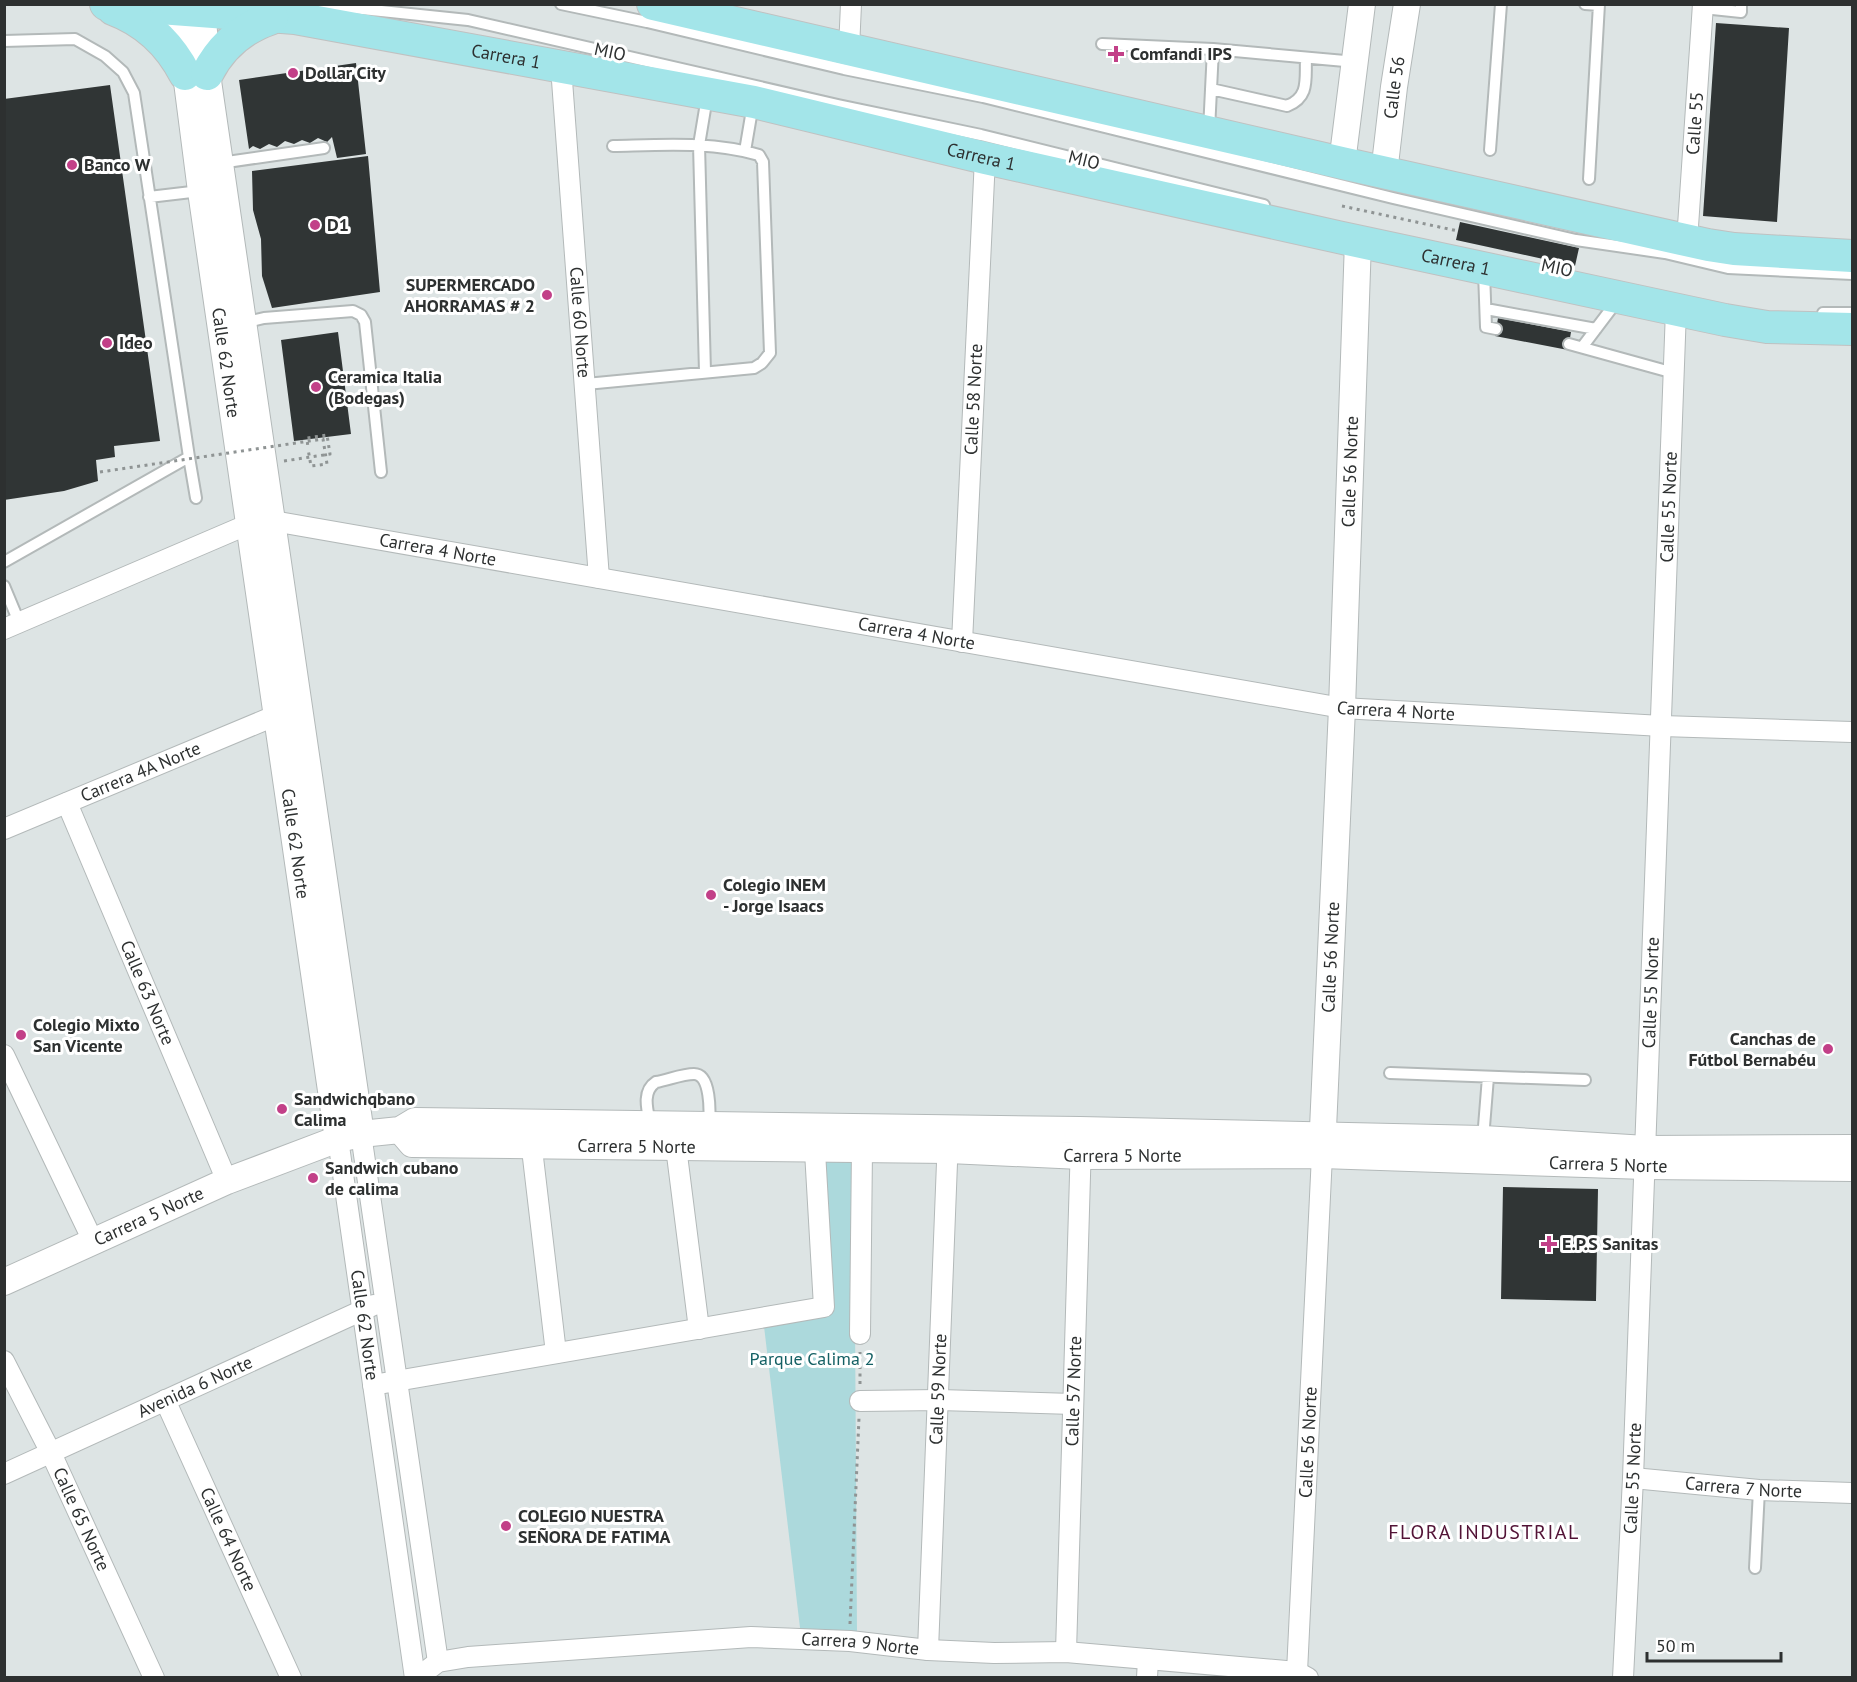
<svg xmlns="http://www.w3.org/2000/svg" width="1857" height="1682" font-family="'PT Sans',sans-serif">
<style>
.green{fill:#acd9dc}
.building{fill:#303535}
.lines{fill:none;stroke-linecap:round;stroke-linejoin:round}
.service-casing{stroke:#b3b9b9;stroke-width:14}
.minor-casing{stroke:#b3b9b9;stroke-width:22}
.tertiary-casing{stroke:#b3b9b9;stroke-width:28}
.primary-casing{stroke:#c0c1c1;stroke-width:34}
.path{stroke:#8f9494;stroke-width:3;stroke-dasharray:3 4.5;stroke-linecap:butt}
.service{stroke:#fff;stroke-width:10}
.minor{stroke:#fff;stroke-width:20}
.tertiary{stroke:#fff;stroke-width:26}
.primary{stroke:#a3e5e9;stroke-width:32}
.path-bridge{stroke:#8f9494;stroke-width:3;stroke-dasharray:3 4.5;stroke-linecap:butt}
.poi-dot{fill:#c24088;stroke:#fff;stroke-width:2}
.labels{text-anchor:middle;stroke-width:6;stroke-linejoin:round;paint-order:stroke}
.street-label{font-size:18px;fill:#2d3030;stroke:#fff}
.poi-label{font-size:18px;font-weight:bold;fill:#2d3030;stroke:#fff;text-anchor:start}
.park-label{font-size:18px;fill:#146064;stroke:#fff}
.neighbourhood-label{font-size:20px;letter-spacing:1.5px;fill:#521336;stroke:#fff}
</style>
<rect width="100%" height="100%" fill="#dde4e4"/>
<path class="green" d="M854,1159L857,1634L801,1636L763,1318L824,1307L815,1160Z"/>
<path class="building" d="M1716,23L1789,28L1777,222L1703,216Z
M356,63L366,154L337,158L332,137L327,142L318,138L310,143L302,140L294,144L285,141L277,147L269,144L260,149L253,146L249,149L239,80Z
M110,85L160,441L114,446L115,457L96,460L98,481L64,491L4,500V99Z
M368,156L380,292L272,308L262,276L261,239L253,210L252,171Z
M1460,222L1579,248L1575,266L1456,240Z
M1498,318L1571,332L1568,350L1495,336Z
M338,332L351,434L294,441L281,340Z
M1503,1187L1598,1189L1596,1301L1501,1299Z"/>
<g class="lines">
<defs>
<path id="service" d="M314,4L468,20L838,105L981,135L1264,205
M561,4L647,22L844,69L983,97L1393,198L1576,240L1665,253L1728,268L1852,274
M1585,4L1599,5
M1703,8L1741,12V4
M4,41L75,39L105,56L123,72L134,93L189,457L4,562
M1102,44L1213,49
M1211,89L1287,106C1310,97 1305,79 1306,58
M1209,130L1213,49L1356,62
M1490,150L1501,4
M745,151L753,104
M220,163L324,148
M1589,179L1599,4
M149,197L200,191
M1484,272L1486,327L1496,329
M1486,309L1596,329
M1823,313H1852
M243,323L264,318L353,311L361,315L365,322L381,472
M1569,344L1674,373
M1583,346L1617,301
M705,372L699,145L707,97
M586,384L754,368L762,363L770,353L763,162L759,155C712,141 661,145 613,146
M189,457L196,498
M4,586L19,622
M1390,1073L1585,1080
M650,1123C647,1109 642,1091 656,1082C668,1080 682,1074 694,1074C711,1074 710,1112 709,1124
M1483,1139L1488,1077
M1755,1568L1759,1490"/>
<g id="minor">
<path d="M849,49L851,4"/>
<path id="s1" d="M561,67L599,578"/>
<path id="s2" d="M1687,241L1703,4"/>
<path id="s3" d="M4,629L249,524L273,521L1342,708L1662,726L1852,732"/>
<path id="s4" d="M962,642L985,158"/>
<path id="s5" d="M67,803L227,1181"/>
<path id="s6" d="M4,829L277,715"/>
<path d="M4,1055L93,1241"/>
<path d="M530,1132L556,1353"/>
<path d="M361,1134L438,1662"/>
<path d="M676,1135V1147L699,1329"/>
<path id="s7" d="M338,1139L415,1678"/>
<path d="M860,1334L862,1149"/>
<path id="s8" d="M4,1361L51,1453L154,1678"/>
<path d="M373,1385L824,1307L814,1134"/>
<path id="s9" d="M165,1400L291,1678"/>
<path d="M860,1401L939,1400L1073,1404"/>
<path id="s10" d="M4,1474L374,1305"/>
<path id="s11" d="M1633,1478L1759,1490L1852,1493"/>
<path id="s12" d="M928,1650L948,1137"/>
<path id="s13" d="M1066,1652L1081,1142"/>
<path id="s14" d="M1297,1672L1322,1155"/>
<path id="s15" d="M417,1678L438,1662L468,1657L751,1637L850,1641L928,1650L994,1653L1066,1652L1297,1672L1308,1678"/>
<path d="M1147,1678L1148,1659"/>
<path id="s16" d="M1623,1678L1633,1478L1676,310"/>
</g>
<g id="tertiary">
<path id="s17" d="M177,4L201,191L338,1139"/>
<path d="M202,4L207,74L361,1134"/>
<path d="M1342,163L1362,4"/>
<path id="s18" d="M1384,173L1394,87L1407,4"/>
<path id="s19" d="M400,1130L412,1144L949,1150L1081,1156L1322,1155L1645,1166L1852,1168"/>
<path id="s20" d="M1322,1151L1342,708L1358,241"/>
<path id="s21" d="M4,1282L227,1181L338,1139L361,1134L400,1130L415,1121L1080,1130L1483,1139L1646,1149L1852,1148"/>
</g>
<g id="primary">
<path id="s22" d="M106,4L295,18L754,102L985,158L1338,237L1725,320L1767,327L1852,329"/>
<path d="M653,4L1342,163L1708,245L1734,249L1852,256"/>
<path d="M113,9C145,21 169,43 185,74"/>
<path d="M207,74C221,46 242,28 272,18"/>
</g>
</defs>
<use href="#service" class="service-casing"/>
<use href="#minor" class="minor-casing"/>
<use href="#tertiary" class="tertiary-casing"/>
<use href="#primary" class="primary-casing"/>
<path class="path" d="M1342,206L1458,231
M284,461L330,454L327,435L307,438L308,449
M860,1384V1352
M850,1624L859,1418"/>
<use href="#service" class="service"/>
<use href="#minor" class="minor"/>
<use href="#tertiary" class="tertiary"/>
<use href="#primary" class="primary"/>
<path class="path-bridge" d="M100,472L323,439L327,464L311,466L308,449"/>
</g>
<g class="poi-dot">
<path d="M1113 45h6v6h6v6h-6v6h-6v-6h-6v-6h6z"/>
<circle cx="293" cy="73" r="6"/>
<circle cx="72" cy="165" r="6"/>
<circle cx="315" cy="225" r="6"/>
<circle cx="547" cy="295" r="6"/>
<circle cx="107" cy="343" r="6"/>
<circle cx="316" cy="387" r="6"/>
<circle cx="711" cy="895" r="6"/>
<circle cx="21" cy="1035" r="6"/>
<circle cx="1828" cy="1049" r="6"/>
<circle cx="282" cy="1109" r="6"/>
<circle cx="313" cy="1178" r="6"/>
<path d="M1546 1235h6v6h6v6h-6v6h-6v-6h-6v-6h6z"/>
<circle cx="506" cy="1526" r="6"/>
</g>
<g class="labels">
<g class="street-label">
<text transform="translate(610 52) rotate(12)" y="6">MIO</text>
<text dy="6" stroke="none"><textPath href="#s22" startOffset="404">Carrera 1</textPath></text>
<text dy="6" stroke="none"><textPath href="#s18" startOffset="86">Calle 56</textPath></text>
<text dy="6" stroke="none"><textPath href="#s2" startOffset="118">Calle 55</textPath></text>
<text dy="6" stroke="none"><textPath href="#s22" startOffset="890">Carrera 1</textPath></text>
<text transform="translate(1084 160) rotate(14)" y="6">MIO</text>
<text dy="6" stroke="none"><textPath href="#s22" startOffset="1376">Carrera 1</textPath></text>
<text transform="translate(1557 268) rotate(12)" y="6">MIO</text>
<text dy="6" stroke="none"><textPath href="#s1" startOffset="256">Calle 60 Norte</textPath></text>
<text dy="6" stroke="none"><textPath href="#s17" startOffset="362">Calle 62 Norte</textPath></text>
<text dy="6" stroke="none"><textPath href="#s4" startOffset="243">Calle 58 Norte</textPath></text>
<text dy="6" stroke="none"><textPath href="#s20" startOffset="680">Calle 56 Norte</textPath></text>
<text dy="6" stroke="none"><textPath href="#s16" startOffset="1172">Calle 55 Norte</textPath></text>
<text dy="6" stroke="none"><textPath href="#s3" startOffset="458">Carrera 4 Norte</textPath></text>
<text dy="6" stroke="none"><textPath href="#s3" startOffset="944">Carrera 4 Norte</textPath></text>
<text dy="6" stroke="none"><textPath href="#s3" startOffset="1430">Carrera 4 Norte</textPath></text>
<text dy="6" stroke="none"><textPath href="#s6" startOffset="148">Carrera 4A Norte</textPath></text>
<text dy="6" stroke="none"><textPath href="#s17" startOffset="848">Calle 62 Norte</textPath></text>
<text dy="6" stroke="none"><textPath href="#s20" startOffset="194">Calle 56 Norte</textPath></text>
<text dy="6" stroke="none"><textPath href="#s5" startOffset="206">Calle 63 Norte</textPath></text>
<text dy="6" stroke="none"><textPath href="#s16" startOffset="686">Calle 55 Norte</textPath></text>
<text dy="6" stroke="none"><textPath href="#s19" startOffset="243">Carrera 5 Norte</textPath></text>
<text dy="6" stroke="none"><textPath href="#s19" startOffset="729">Carrera 5 Norte</textPath></text>
<text dy="6" stroke="none"><textPath href="#s19" startOffset="1215">Carrera 5 Norte</textPath></text>
<text dy="6" stroke="none"><textPath href="#s21" startOffset="159">Carrera 5 Norte</textPath></text>
<text dy="6" stroke="none"><textPath href="#s7" startOffset="188">Calle 62 Norte</textPath></text>
<text dy="6" stroke="none"><textPath href="#s10" startOffset="210">Avenida 6 Norte</textPath></text>
<text dy="6" stroke="none"><textPath href="#s12" startOffset="261">Calle 59 Norte</textPath></text>
<text dy="6" stroke="none"><textPath href="#s13" startOffset="261">Calle 57 Norte</textPath></text>
<text dy="6" stroke="none"><textPath href="#s14" startOffset="230">Calle 56 Norte</textPath></text>
<text dy="6" stroke="none"><textPath href="#s16" startOffset="200">Calle 55 Norte</textPath></text>
<text dy="6" stroke="none"><textPath href="#s11" startOffset="111">Carrera 7 Norte</textPath></text>
<text dy="6" stroke="none"><textPath href="#s8" startOffset="176">Calle 65 Norte</textPath></text>
<text dy="6" stroke="none"><textPath href="#s9" startOffset="153">Calle 64 Norte</textPath></text>
<text dy="6" stroke="none"><textPath href="#s15" startOffset="450">Carrera 9 Norte</textPath></text>
</g>
<g class="poi-label">
<text x="1130" y="60">Comfandi IPS</text>
<text x="305" y="79">Dollar City</text>
<text x="84" y="171">Banco W</text>
<text x="327" y="231">D1</text>
<text x="535" y="291" text-anchor="end">SUPERMERCADO<tspan x="535" dy="21">AHORRAMAS # 2</tspan></text>
<text x="119" y="349">Ideo</text>
<text x="328" y="383">Ceramica Italia<tspan x="328" dy="21">(Bodegas)</tspan></text>
<text x="723" y="891">Colegio INEM<tspan x="723" dy="21">- Jorge Isaacs</tspan></text>
<text x="33" y="1031">Colegio Mixto<tspan x="33" dy="21">San Vicente</tspan></text>
<text x="1816" y="1045" text-anchor="end">Canchas de<tspan x="1816" dy="21">Fútbol Bernabéu</tspan></text>
<text x="294" y="1105">Sandwichqbano<tspan x="294" dy="21">Calima</tspan></text>
<text x="325" y="1174">Sandwich cubano<tspan x="325" dy="21">de calima</tspan></text>
<text x="1562" y="1250">E.P.S Sanitas</text>
<text x="518" y="1522">COLEGIO NUESTRA<tspan x="518" dy="21">SEÑORA DE FATIMA</tspan></text>
</g>
<g class="park-label">
<text x="812" y="1365">Parque Calima 2</text>
</g>
<g class="neighbourhood-label">
<text x="1484" y="1539">FLORA INDUSTRIAL</text>
</g>
</g>
<rect width="1857" height="1682" fill="none" stroke="#2d3030" stroke-width="12"/>
<path d="M1647 1652v9h134v-9" fill="none" stroke="#2d3030" stroke-width="3"/>
<text x="1656" y="1652" font-size="18" fill="#2d3030" stroke="#ffffff" stroke-width="4.5" paint-order="stroke">50 m</text>
</svg>
